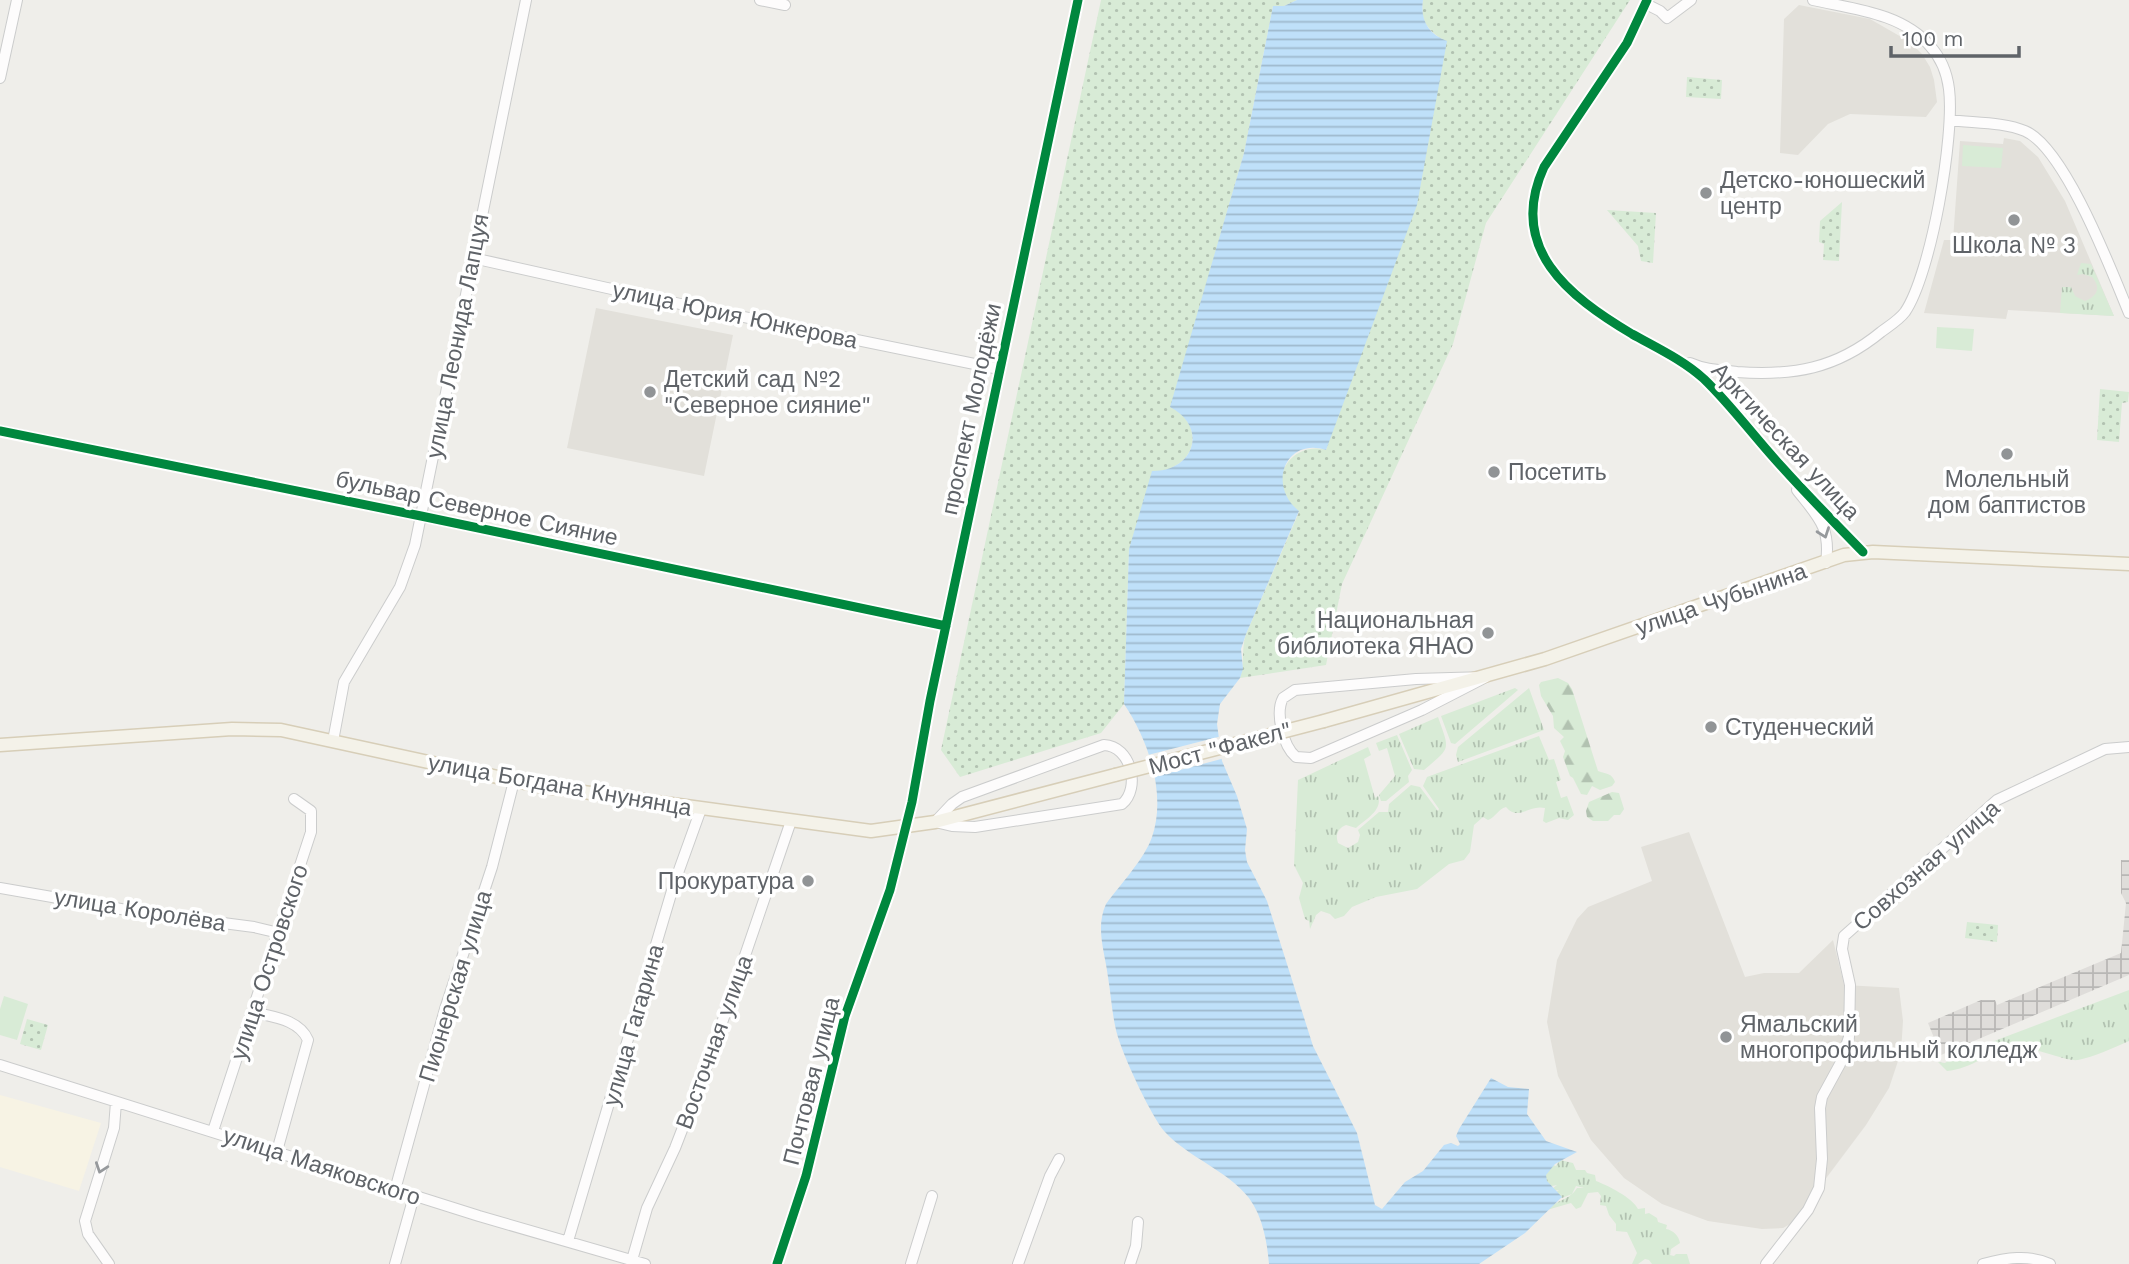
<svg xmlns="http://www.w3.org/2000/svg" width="2129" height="1264" font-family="'Work Sans',sans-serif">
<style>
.commercial{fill:#f7f3e4}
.industrial{fill:url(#industrial-grid)}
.education{fill:#e2e0da}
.grass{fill:url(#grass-tufts)}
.forest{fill:url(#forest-firs)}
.park{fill:url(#park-dots)}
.garden{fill:#d8ebd6}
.water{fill:url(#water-rules)}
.pier{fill:#efeeea}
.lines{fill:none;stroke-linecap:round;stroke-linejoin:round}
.minor-casing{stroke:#cbcccc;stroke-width:12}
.major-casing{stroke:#d7ceb8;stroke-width:15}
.minor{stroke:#fdfcfc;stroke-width:10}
.major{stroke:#f4f2e9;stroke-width:12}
.major-bridge-casing{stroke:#d7ceb8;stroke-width:15;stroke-linecap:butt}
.major-bridge{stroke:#f4f2e9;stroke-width:12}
.cycleway-casing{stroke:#fff;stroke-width:13}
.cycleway{stroke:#00873e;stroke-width:9}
.oneway{stroke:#96999c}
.poi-dot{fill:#919496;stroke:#fff;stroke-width:2.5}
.labels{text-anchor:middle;stroke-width:7;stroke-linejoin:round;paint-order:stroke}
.poi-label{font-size:23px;fill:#5f6368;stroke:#fff;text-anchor:start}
.street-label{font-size:23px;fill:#5f6368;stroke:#fff}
</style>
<defs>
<pattern id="industrial-grid" width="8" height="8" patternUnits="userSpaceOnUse" patternTransform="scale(1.75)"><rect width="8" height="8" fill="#dfddda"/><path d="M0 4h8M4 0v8" fill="none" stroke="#b8b7b5"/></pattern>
<pattern id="grass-tufts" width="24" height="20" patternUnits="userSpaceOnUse" patternTransform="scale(1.75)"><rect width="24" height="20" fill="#d8ebd6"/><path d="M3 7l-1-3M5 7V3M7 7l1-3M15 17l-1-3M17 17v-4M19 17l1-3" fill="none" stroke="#b2c2b1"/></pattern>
<pattern id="forest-firs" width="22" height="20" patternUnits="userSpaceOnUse" patternTransform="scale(1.75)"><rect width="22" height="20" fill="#d8ebd6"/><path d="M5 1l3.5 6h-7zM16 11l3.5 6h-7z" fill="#b2c2b1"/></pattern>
<pattern id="park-dots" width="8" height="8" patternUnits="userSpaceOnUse" patternTransform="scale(1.75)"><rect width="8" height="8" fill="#d8ebd6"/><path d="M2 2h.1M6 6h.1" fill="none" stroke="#b2c2b1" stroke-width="1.8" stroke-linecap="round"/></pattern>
<pattern id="water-rules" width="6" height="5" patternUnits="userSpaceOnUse" patternTransform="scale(1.75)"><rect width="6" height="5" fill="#bfe0f9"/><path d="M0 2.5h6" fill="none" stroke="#9eb9cd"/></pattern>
</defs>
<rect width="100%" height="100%" fill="#efeeea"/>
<path class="commercial" d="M0,1095L101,1123L79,1191L0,1167Z"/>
<path class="industrial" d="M2121,860H2129V975L1941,1055L1928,1023L1981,1000H1995L1997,1005L2121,953L2126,903L2121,893Z"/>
<path class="education" d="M1799,5L1870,19L1910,42L1922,54L1930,67L1934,80L1937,102L1926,117L1850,114L1828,124L1798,155L1780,153L1784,19Z
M2004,138L2020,141L2038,157L2065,201L2114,316L2008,310L2006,319L1924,313L1944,240H1953L1960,141L2003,144Z
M596,308L733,335L704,476L567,448Z
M1689,832L1745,977L1764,973H1799L1833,940L1844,985L1899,988L1903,1021L1901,1052L1889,1088L1866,1125L1809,1201L1792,1223L1783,1228L1762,1229L1708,1221L1662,1204L1624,1178L1591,1140L1558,1076L1547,1022L1557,960L1577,919L1588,907L1652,881L1641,847Z"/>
<path class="grass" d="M2081,263L2091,264L2114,316L2060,313L2062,287H2071L2075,296L2085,301C2098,296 2101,287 2092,277L2083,274L2077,275Z
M1515,688L1518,690L1455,744L1451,743L1441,716Z
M1529,688L1544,730L1458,762L1456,755L1458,747Z
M1438,717C1450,751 1451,747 1424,770L1414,769L1399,734Z
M1397,735L1412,770L1408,776L1409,782L1386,801H1381L1379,795L1395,776L1387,748L1379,751L1376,743Z
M1539,736L1549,760L1554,759L1561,780L1556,782L1561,798L1567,796L1574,815L1568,820L1559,818L1546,823L1543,821L1545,808C1528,804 1519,822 1506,807C1498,809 1496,817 1488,820L1483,817L1474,825L1470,852L1464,860L1449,864L1417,889L1376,897L1352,907L1344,916L1335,919L1330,914L1321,911L1316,915L1310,929L1309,921L1305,919L1299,898L1303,883L1294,865L1298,780L1368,747L1371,755L1364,759L1375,798L1378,796C1383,810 1366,819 1356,828L1346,825C1338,828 1335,835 1338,843L1348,848L1358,842L1360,835L1358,830L1379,812H1388L1389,804L1411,785L1420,787L1438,811L1439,809L1423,786L1427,777Z
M2129,990V1041C2113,1048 2094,1057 2078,1060C2065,1062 2033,1045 2014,1048C1990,1051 1971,1069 1947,1071L1938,1062L1945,1063L1957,1055Z
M1560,1160L1573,1163L1576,1170H1585L1587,1173L1595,1175L1596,1181C1607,1185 1633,1198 1638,1209L1645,1208V1214L1649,1213L1657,1218L1658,1222L1667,1225L1666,1229C1673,1230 1679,1236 1680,1243L1671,1249L1670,1255L1674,1256L1676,1254H1687L1690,1264H1652L1649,1260L1645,1259L1638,1264H1632L1637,1253L1627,1232L1616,1231V1224L1609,1215L1606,1206L1600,1205L1601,1196L1598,1192L1588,1193L1581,1207L1576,1209L1571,1203L1547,1210C1556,1200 1570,1200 1577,1188H1584L1576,1186L1572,1194L1562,1198H1548L1559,1190L1548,1192L1557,1185L1547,1187L1544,1177L1553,1165L1556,1166Z"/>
<path class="forest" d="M1558,678L1568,683L1572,689L1598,771C1606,774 1612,773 1615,782L1612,786L1600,790L1592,786L1587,795L1581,794L1573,778L1570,776L1563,757L1565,751L1560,741L1564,737L1554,728L1553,716L1541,696L1539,685L1541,682Z
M1612,792L1619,793L1624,809L1620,815H1614L1608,821H1593L1587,817L1586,811L1589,802Z"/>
<path class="park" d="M1101,0H1297L1284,6H1273L1244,153L1171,407C1204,424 1198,464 1161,471L1129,549L1124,704L1101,733L960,777L941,750Z
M1423,0H1630L1486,223L1453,344L1342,584L1326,665L1240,678C1245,663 1241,649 1246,634L1299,512C1295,508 1290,504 1287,500C1269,473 1296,441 1326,450L1442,39C1426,29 1420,19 1423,0Z
M1687,77L1722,80L1721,99L1686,97Z
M1842,202L1839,261L1823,260L1824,244L1819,242L1820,221Z
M1607,210L1656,213L1653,263L1641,261L1638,246Z
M2100,389L2129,392L2128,402L2122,403L2119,442L2097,440Z
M1967,922L1998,925L1997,942L1965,938Z
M27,1019L48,1025L41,1050L20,1044Z"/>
<path class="garden" d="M1963,145L2003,148L2001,168L1962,166Z
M1937,327L1974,329L1972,351L1936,348Z
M4,996L28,1004L17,1040L0,1035V1009Z"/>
<path class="water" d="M1297,0H1423C1420,20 1428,34 1447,41L1417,205L1326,450C1285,437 1267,486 1299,511L1246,634L1241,649L1243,669L1240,678L1220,704L1217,724L1222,761L1237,796L1247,829L1245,850L1247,862L1267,901L1313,1046L1357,1133L1375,1205L1382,1209L1405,1182L1423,1171L1444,1145L1451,1143L1458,1146L1460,1144L1456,1136L1459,1129L1491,1078L1508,1087L1529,1089L1527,1114L1546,1141L1577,1152L1555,1164L1546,1175L1547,1181L1562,1197L1525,1233L1479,1264H1269C1267,1242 1263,1217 1249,1198C1227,1170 1189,1158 1165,1132C1151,1116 1121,1052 1116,1030C1112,1013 1111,995 1108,977C1105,952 1095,928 1106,904C1120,885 1145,858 1152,837C1167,794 1148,739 1124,704L1129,549L1152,471C1194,472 1209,427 1170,407L1244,153L1273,6H1284Z"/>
<path class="pier" d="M1222,736L1225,758L1150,778L1144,756Z"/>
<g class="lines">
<defs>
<path id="minor" d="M760,0L785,5
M1647,0L1627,43L1544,167C1507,248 1568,296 1632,334C1657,348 1683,360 1704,379C1732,406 1755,438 1782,467C1808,496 1836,524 1863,552
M1646,4L1660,11L1667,18L1691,0
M0,78L17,0
M1950,120C1974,123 2004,122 2025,131C2065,148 2112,272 2129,313
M473,258L661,300L999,369
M1690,363C1706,370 1720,370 1737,372C1793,376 1836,369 1881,332C1889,326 1899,320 1905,312C1931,274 1955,135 1949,89C1947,73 1941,58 1930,46C1902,13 1853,9 1813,0
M0,431L421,516L946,626
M1797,490C1818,517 1831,527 1826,563
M1486,677L1422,710L1311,758L1296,757C1283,746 1275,713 1283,698L1295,690L1416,679Z
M333,741L344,682L400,587L415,545L526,0
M1104,745C1131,746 1141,788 1122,804L975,827L952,826L935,822L952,804L962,797Z
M0,888L138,912L254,927L279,933
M253,1012C272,1017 299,1019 308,1040L277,1151
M0,1065L479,1216L645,1264
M213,1131L311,832V811L294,799
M395,1190L445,1009L492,867L514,781
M568,1241L674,884L701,809
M632,1260L647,1208L675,1148L711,1055L791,821
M109,1264L88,1234L85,1221L114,1128L116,1102
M395,1264L414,1196
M777,1264L806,1176L845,1016L890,890L912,802L930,701L1078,0
M911,1264L932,1196
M1018,1264L1050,1176L1059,1159
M1130,1264L1136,1246L1138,1222
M1766,1264L1808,1210L1819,1188L1822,1159L1820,1108L1822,1097L1840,1064L1849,1037L1850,985L1842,949L1844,936L1997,800L2105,749L2129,747
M1983,1264C2006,1258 2028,1254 2050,1264"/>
<path id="major" d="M1324,721L1545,659L1844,555L1873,552L2129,564
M0,745L232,729L281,730L539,786L871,831L935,822L1115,775"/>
</defs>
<use href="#minor" class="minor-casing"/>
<use href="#major" class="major-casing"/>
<use href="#minor" class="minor"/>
<use href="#major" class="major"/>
<defs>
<path id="major-bridge" d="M1115,775L1324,721"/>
</defs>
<use href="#major-bridge" class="major-bridge-casing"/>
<use href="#major-bridge" class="major-bridge"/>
<defs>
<path id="cycleway" d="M1647,0L1627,43L1544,167C1507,248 1568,296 1632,334C1657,348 1683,360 1704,379C1732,406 1755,438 1782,467C1808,496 1836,524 1863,552
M0,431L421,516L946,626
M777,1264L806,1176L845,1016L890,890L912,802L930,701L1078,0"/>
</defs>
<use href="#cycleway" class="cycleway-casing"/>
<use href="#cycleway" class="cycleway"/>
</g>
<defs><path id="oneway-chevron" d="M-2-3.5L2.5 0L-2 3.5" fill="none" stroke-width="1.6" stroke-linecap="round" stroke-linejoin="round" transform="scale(1.75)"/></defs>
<g class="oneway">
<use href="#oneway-chevron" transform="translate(1824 533) rotate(70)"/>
<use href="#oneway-chevron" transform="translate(101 1168) rotate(109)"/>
</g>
<g class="poi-dot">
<circle cx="1706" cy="193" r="7"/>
<circle cx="2014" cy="220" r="7"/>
<circle cx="650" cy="392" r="7"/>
<circle cx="2007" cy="454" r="7"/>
<circle cx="1494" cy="472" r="7"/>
<circle cx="1488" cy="633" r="7"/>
<circle cx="1711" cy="727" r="7"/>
<circle cx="808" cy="881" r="7"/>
<circle cx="1726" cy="1037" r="7"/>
</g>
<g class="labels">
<g class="poi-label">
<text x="1720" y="188">Детско-юношеский<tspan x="1720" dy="26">центр</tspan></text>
<text x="2014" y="253" text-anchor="middle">Школа № 3</text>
<text x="664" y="387">Детский сад №2<tspan x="664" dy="26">"Северное сияние"</tspan></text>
<text x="1508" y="480">Посетить</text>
<text x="2007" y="487" text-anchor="middle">Молельный<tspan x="2007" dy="26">дом баптистов</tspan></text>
<text x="1474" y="628" text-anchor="end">Национальная<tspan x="1474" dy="26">библиотека ЯНАО</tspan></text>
<text x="1725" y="735">Студенческий</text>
<text x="794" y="889" text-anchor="end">Прокуратура</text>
<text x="1740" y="1032">Ямальский<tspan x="1740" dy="26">многопрофильный колледж</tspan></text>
</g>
<g class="street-label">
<text transform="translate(735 315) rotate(12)" y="8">улица Юрия Юнкерова</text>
<text transform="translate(457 336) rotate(-79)" y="8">улица Леонида Лапцуя</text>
<text transform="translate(971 409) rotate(-78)" y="8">проспект Молодёжи</text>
<text transform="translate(1786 441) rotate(47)" y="8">Арктическая улица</text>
<text transform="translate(477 508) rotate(12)" y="8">бульвар Северное Сияние</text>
<text transform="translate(1721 599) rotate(-19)" y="8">улица Чубынина</text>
<text transform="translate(1220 748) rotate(-15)" y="8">Мост "Факел"</text>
<text transform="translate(560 785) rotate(10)" y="8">улица Богдана Кнунянца</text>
<text transform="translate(1926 865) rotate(-41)" y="8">Совхозная улица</text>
<text transform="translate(140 910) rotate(9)" y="8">улица Королёва</text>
<text transform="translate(269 962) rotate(-72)" y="8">улица Островского</text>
<text transform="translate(455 986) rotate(-73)" y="8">Пионерская улица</text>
<text transform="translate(633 1025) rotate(-74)" y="8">улица Гагарина</text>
<text transform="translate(714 1042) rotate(-70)" y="8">Восточная улица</text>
<text transform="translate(811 1081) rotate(-76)" y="8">Почтовая улица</text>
<text transform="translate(322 1166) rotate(18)" y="8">улица Маяковского</text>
</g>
</g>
<path d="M1891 46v10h128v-10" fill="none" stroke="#5f6368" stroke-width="3.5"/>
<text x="1902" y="46" font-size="21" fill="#5f6368" stroke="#ffffff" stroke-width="5" paint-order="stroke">100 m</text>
</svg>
